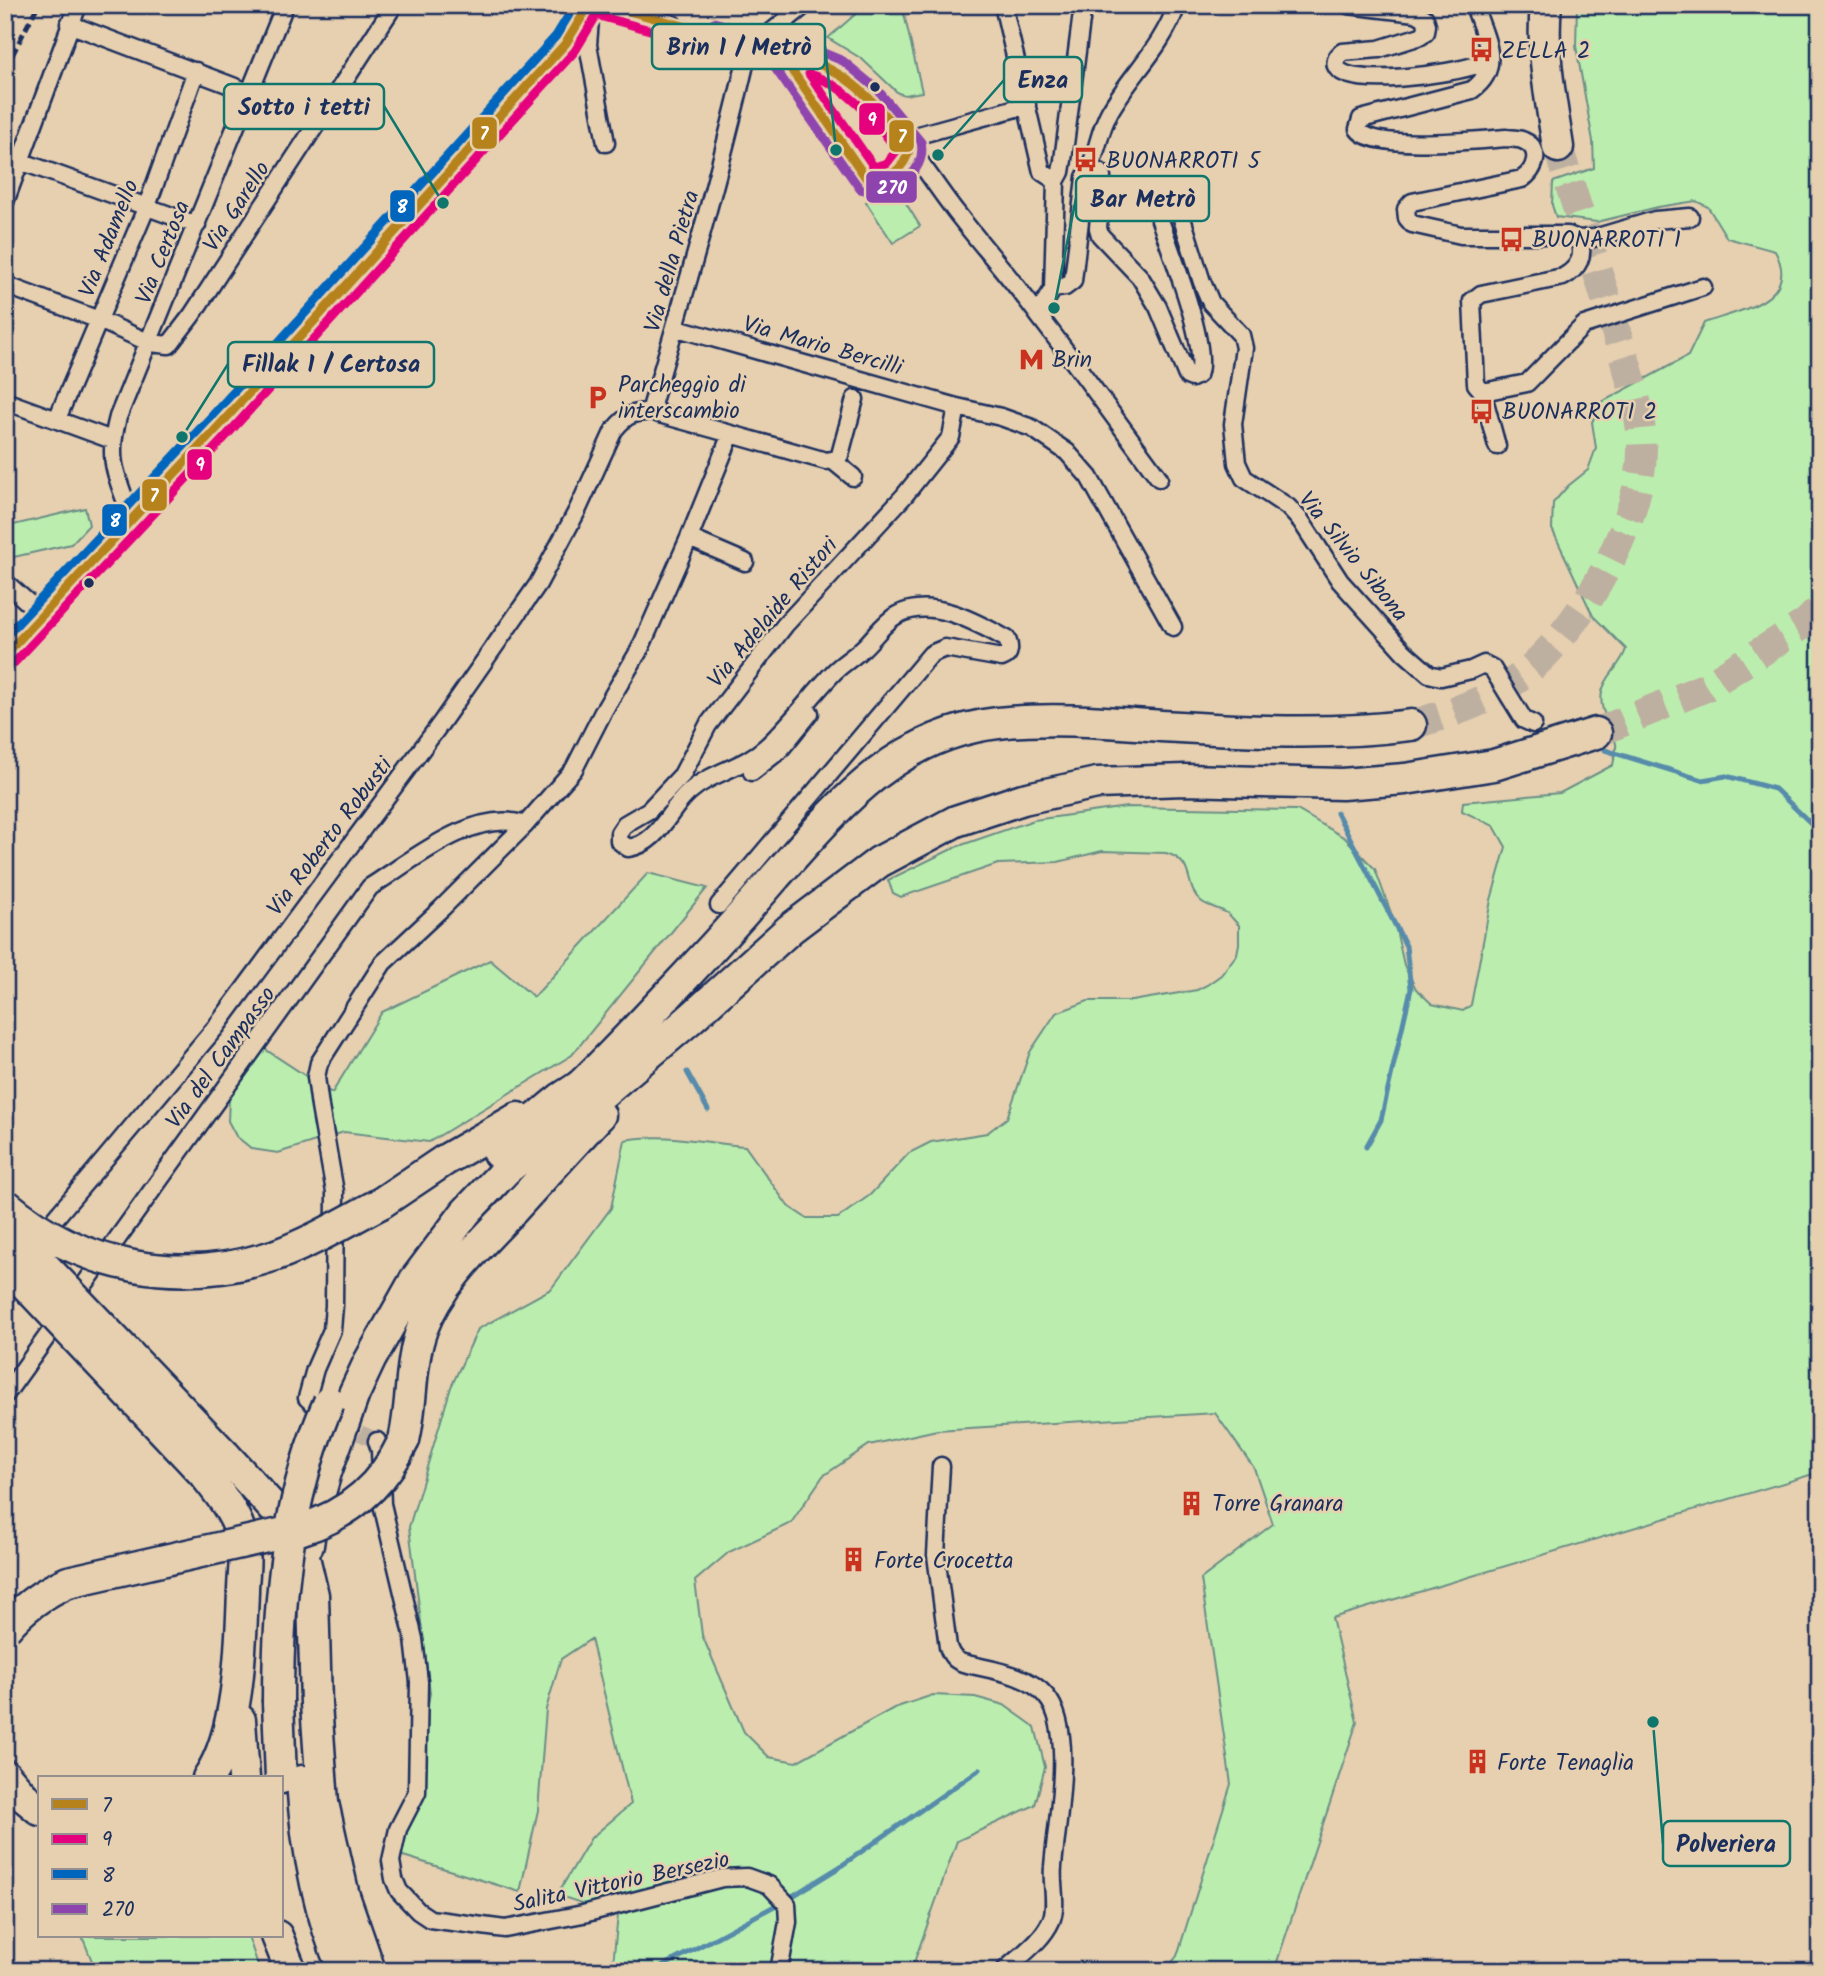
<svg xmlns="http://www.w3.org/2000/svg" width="1825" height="1976" font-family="Kalam,sans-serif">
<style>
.green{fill:#bbeeae;stroke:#6b8e86;stroke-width:2}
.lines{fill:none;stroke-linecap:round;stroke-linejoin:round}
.stream{stroke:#578bab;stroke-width:5}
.street-tunnel{stroke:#beb0a0;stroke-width:16;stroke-dasharray:16 8;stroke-linecap:butt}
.highway-tunnel{stroke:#beb0a0;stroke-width:30;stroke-dasharray:30 15;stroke-linecap:butt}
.street-casing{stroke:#1b2f5e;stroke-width:21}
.secondary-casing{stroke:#1b2f5e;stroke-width:28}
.highway-casing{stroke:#1b2f5e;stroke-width:35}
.street{stroke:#e7d0b0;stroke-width:16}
.secondary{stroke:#e7d0b0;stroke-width:23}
.highway{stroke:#e7d0b0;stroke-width:30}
.rail{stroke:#1b2f5e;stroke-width:5;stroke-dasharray:10 5;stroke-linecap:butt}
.highway-bridge-casing{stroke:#1b2f5e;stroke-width:35;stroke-linecap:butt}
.highway-bridge{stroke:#e7d0b0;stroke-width:30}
.bus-1-casing{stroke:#e7d0b0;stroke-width:14}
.bus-2-casing{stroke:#e7d0b0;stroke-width:14}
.bus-3-casing{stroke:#e7d0b0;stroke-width:14}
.bus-4-casing{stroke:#e7d0b0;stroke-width:14}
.bus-1{stroke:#b5821c;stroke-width:9}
.bus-2{stroke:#e5007d;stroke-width:9}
.bus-3{stroke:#0065bd;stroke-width:9}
.bus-4{stroke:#8e44ad;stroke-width:9}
.bus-dot{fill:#1b2f5e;stroke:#e7d0b0;stroke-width:2.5}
.labels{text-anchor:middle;stroke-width:5;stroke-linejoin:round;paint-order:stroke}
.poi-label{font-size:23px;fill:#1b2f5e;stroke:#e7d0b0;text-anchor:start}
.street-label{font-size:23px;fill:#1b2f5e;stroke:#e7d0b0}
.leader{fill:none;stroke:#0f766e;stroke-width:2.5}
.callout-dot{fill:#0f766e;stroke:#e7d0b0;stroke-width:2.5}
.callout{fill:#e7d0b0;stroke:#0f766e;stroke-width:2.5}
.callout-label{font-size:24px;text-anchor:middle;font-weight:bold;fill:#1b2f5e}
.line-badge{stroke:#e7d0b0;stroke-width:2.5}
.badge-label{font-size:19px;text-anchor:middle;font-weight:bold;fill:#fff}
</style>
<rect width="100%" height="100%" fill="#e7d0b0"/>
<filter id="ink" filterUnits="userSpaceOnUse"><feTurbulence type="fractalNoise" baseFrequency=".0143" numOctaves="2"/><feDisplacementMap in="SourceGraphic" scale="14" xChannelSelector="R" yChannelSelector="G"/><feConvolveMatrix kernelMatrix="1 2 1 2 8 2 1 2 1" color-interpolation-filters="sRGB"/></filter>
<g filter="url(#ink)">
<path class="green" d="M866,5H902L922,92L905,95L898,93L862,59L828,38Z
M1577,5H1820V1472L1332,1618L1357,1722L1274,1971H1165L1177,1956L1231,1784L1201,1579L1273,1524L1254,1468L1215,1413L937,1430L869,1445L823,1476L791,1523L729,1552L695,1581L702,1635L744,1732L769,1757L796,1762L894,1708L933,1695L975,1697L1004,1705L1035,1727L1045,1767L1035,1805L957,1841L911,1971H606L613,1964L618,1915L557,1895L591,1838L631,1804L591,1639L561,1659L546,1709L538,1810L520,1892L400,1855L430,1693L409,1527L451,1387L478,1329L551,1289L611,1208L625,1140C667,1132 703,1143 745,1146L788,1206L806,1218H838L870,1195L909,1153L931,1142L987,1133L1007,1118L1030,1052L1056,1013L1088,1001H1132L1197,990L1207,985L1221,975L1237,954L1239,944V925C1235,922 1231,916 1227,913C1219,908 1208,907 1201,901C1183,887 1197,862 1166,853L1102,851L1058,862L998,864L901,897L893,893L888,880L956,847L1034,820L1127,807L1297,810L1345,838L1375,869L1394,921L1404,965L1416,989L1432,1004L1463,1011L1471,1005L1491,900L1506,847L1494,826L1462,811L1463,802L1560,793L1613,765C1614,759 1617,750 1616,744C1613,726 1598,712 1602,692C1605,676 1621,666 1626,649L1593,616L1552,529L1553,503L1568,486L1588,470L1596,448L1592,422L1602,402L1688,356L1704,323C1737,311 1802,301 1775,251L1727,238L1708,207L1696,201L1658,207L1597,222L1556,217L1552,205L1553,182L1594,168L1593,141L1576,46Z
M894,184L920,226L893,243L866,202Z
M85,508L89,525L71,544L5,559V527Z
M648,873L707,888L572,1055L429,1142L344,1132L278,1153L252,1149L236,1136L228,1121L229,1099L263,1048L332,1093L382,1012L490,960L534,997Z
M82,1936H248L260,1971H96Z"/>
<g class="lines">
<path class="stream" d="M1605,750L1702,780L1726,776L1775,789L1820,832
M1337,813L1406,946L1411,989L1381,1120L1366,1147
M687,1072L708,1110
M654,1971L791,1897L838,1868L980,1769"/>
<path class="street-tunnel" d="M673,24L736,41
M338,1423L377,1441"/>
<path class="highway-tunnel" d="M1411,725C1447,714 1482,704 1513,682C1575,640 1643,523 1642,448C1641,403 1625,361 1612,319C1595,262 1576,205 1558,147
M1596,733L1706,687L1806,623L1820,609"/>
<defs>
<path id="street" d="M606,5L673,24
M1003,5L1042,172L1056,181
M1348,5L1416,13L1425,18L1427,25L1426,32L1421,36L1379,49L1342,52C1338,56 1334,60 1336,66C1345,90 1456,73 1476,65C1482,63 1485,59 1489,55
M1474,5C1484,37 1504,67 1472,90L1361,119L1358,129C1372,151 1479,140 1506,138C1512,139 1519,138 1524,141C1543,149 1535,171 1522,179L1412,202L1406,209L1407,218L1412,224L1461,235H1568L1578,239C1586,255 1578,269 1563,277L1481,294L1472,301L1476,384L1482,391H1488L1527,383L1584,325L1703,287
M591,7L588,45L606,143
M69,24L251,93
M736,41L832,68C886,102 918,163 956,212C983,247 1013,280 1039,316C1080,369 1119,424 1159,478
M904,139L1027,105
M20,161L197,225
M1091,170L1100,172L1102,177L1098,228L1100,235L1140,277L1158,307L1187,376L1192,378L1198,375C1210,349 1170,250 1160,220L1164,209L1175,207L1180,212L1202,282L1211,303L1241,335L1244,348L1233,424L1237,463L1244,478L1288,507L1301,521L1340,581L1404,652L1429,674L1441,677L1471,670L1484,664L1492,668L1524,720L1533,724
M5,202L78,5
M1578,239L1594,238L1655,220L1690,217
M5,285L99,320L150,343L169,345L192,315L394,5
M1053,289L1056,181L1061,172L1063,160L1083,5
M1038,313L1053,289L1065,287L1073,281L1085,177C1097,158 1098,132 1110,111C1132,73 1162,48 1177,5
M677,328L957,407L1001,417L1032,428L1067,452L1089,477L1173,627
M1482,391L1497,446
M5,401L112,440
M57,419L147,206L196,71
M731,434L826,461L837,459L840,455L855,399
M832,460L853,477
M132,518C117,477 106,461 118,417L285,5
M689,538L745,562
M5,582L42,615
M752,772L780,750L810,713
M719,905L931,654L945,648L1002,658C1011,655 1010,646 1007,639C977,623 932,596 897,615C884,622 874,638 863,648C854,657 843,663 834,672C811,696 791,724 766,747C743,768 711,772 689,792C668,810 659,844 628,848L619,841V833L625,824L649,810L682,775L708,725L785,625L904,496L951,437L957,407
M41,1235L216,1027L441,723L538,584L577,511L614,430C627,414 632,413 652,411L653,409
M5,1395L370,887C410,862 475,807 525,825
M327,1416L307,1398L315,1369L332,1330L334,1306L335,1192L320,1107L316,1077L319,1063L383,963L442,908L525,825L574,769L603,712L640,649L689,538L731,434L659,414L652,405C686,290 719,176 746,60L754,46L805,5
M377,1441L380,1450L382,1504L414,1639L419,1682L417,1792L398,1829L391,1861L394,1879L399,1891L418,1911L430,1919L505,1929L583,1914L722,1878L747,1877L769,1885L787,1904L788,1922L779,1971
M941,1466L936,1555L948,1647C951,1655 954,1660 963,1663C990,1670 1027,1673 1046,1696C1076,1730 1056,1824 1053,1867C1051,1884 1058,1905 1051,1921C1042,1941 1020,1956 1004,1971"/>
<path id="secondary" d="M5,655L219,426L566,43L589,5"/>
<path id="highway" d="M1546,5C1541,53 1551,100 1558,147
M498,1153C518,1135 538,1116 560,1099C567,1094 575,1090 582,1084C617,1050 651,1013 684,978C715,945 746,911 775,877C838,806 897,734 998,723C1052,717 1107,722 1161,726C1244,731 1328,736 1411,725
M381,1203L445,1160L518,1118
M404,1440C413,1403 409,1364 422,1329C439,1283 480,1245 513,1210C542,1178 571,1146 600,1115
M225,1455L276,1511L303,1553L313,1595L316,1704L323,1803L344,1896L370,1971
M204,1474C221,1495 241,1520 244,1548C246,1562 243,1578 243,1591C241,1645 239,1734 208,1778
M308,1545L311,1524L326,1472L354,1394L370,1360L415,1280L466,1212L506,1170L572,1119L689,1020L790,929L879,862L956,821L1023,799L1097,783L1185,780L1342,784L1405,779L1494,765L1596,733
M278,1702L281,1778
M240,1720L244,1778
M5,1775L23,1796L40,1810
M302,1781C306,1845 318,1912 344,1971
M277,1936L291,1971"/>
</defs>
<use href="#street" class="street-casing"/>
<use href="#secondary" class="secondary-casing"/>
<use href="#highway" class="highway-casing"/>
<use href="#street" class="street"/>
<use href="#secondary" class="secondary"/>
<use href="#highway" class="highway"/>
<path class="rail" d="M5,69L38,5"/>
<defs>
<path id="highway-bridge" d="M5,1204C82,1269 180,1287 276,1255C312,1242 347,1221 381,1203
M5,1225L225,1455
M5,1263L204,1474
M5,1629C23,1607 43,1593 68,1582L302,1529C350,1514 383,1485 404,1440
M278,1702C278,1600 287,1496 329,1402"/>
</defs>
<use href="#highway-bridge" class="highway-bridge-casing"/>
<use href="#highway-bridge" class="highway-bridge"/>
<defs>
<path id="bus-1" d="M607,5L810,61C854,75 883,111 910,147C905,168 888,184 866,178L780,53
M5,655L219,426L566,43L589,5"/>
<path id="bus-2" d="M603,17L772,64
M809,74C847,86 873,118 897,150L887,163L874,167Z
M14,663L228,434L575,51L599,11"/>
<path id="bus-3" d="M5,637L210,418L556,36L575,5"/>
<path id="bus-4" d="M655,31L772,64L860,189C888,198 928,175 921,142L877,89L843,61L814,49L714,22"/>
</defs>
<use href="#bus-1" class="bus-1-casing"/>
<use href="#bus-2" class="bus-2-casing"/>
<use href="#bus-3" class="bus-3-casing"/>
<use href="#bus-4" class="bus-4-casing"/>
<use href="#bus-1" class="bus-1"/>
<use href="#bus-2" class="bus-2"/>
<use href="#bus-3" class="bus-3"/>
<use href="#bus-4" class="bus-4"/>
</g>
</g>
<defs>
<symbol id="bus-bare" viewBox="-9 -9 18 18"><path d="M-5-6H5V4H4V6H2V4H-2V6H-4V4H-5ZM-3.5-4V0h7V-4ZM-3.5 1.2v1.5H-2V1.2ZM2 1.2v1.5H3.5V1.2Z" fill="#c8321e" stroke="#e7d0b0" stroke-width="2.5" paint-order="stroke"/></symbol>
<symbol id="metro-bare" viewBox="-9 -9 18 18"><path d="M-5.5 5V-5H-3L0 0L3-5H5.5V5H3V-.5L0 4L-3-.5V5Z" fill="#c8321e" stroke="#e7d0b0" stroke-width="2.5" paint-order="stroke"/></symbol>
<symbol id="parking-bare" viewBox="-9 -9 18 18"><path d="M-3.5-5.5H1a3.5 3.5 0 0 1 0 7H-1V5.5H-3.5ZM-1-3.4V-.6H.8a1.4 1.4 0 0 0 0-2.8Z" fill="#c8321e" stroke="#e7d0b0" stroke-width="2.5" paint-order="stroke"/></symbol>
<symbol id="building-bare" viewBox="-9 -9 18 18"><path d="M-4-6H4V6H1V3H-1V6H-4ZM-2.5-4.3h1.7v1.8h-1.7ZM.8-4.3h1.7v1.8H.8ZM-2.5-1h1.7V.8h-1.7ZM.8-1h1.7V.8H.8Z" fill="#c8321e" stroke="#e7d0b0" stroke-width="2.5" paint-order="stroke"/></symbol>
</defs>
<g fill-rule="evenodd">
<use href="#bus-bare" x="1464" y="32" width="35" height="35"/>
<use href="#bus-bare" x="1068" y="142" width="35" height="35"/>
<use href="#bus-bare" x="1494" y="222" width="35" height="35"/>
<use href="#metro-bare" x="1014" y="342" width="35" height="35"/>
<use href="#parking-bare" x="580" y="380" width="35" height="35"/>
<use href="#bus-bare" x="1464" y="394" width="35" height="35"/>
<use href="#building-bare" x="1174" y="1486" width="35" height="35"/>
<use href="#building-bare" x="836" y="1542" width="35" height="35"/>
<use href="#building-bare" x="1460" y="1744" width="35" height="35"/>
</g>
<g class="bus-dot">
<circle cx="875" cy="87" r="6"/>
<circle cx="89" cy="583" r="6"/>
</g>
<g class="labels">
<g class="poi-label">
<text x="1501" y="58">ZELLA 2</text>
<text x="1106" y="168">BUONARROTI 5</text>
<text x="1532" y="247">BUONARROTI 1</text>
<text x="1052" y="367">Brin</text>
<text x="618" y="392">Parcheggio di<tspan x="618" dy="26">interscambio</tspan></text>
<text x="1502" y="419">BUONARROTI 2</text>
<text x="1212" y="1511">Torre Granara</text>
<text x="874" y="1568">Forte Crocetta</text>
<text x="1497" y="1770">Forte Tenaglia</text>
</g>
<g class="street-label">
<text transform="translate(236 206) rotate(-57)" y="8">Via Garello</text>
<text transform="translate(108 238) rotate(-68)" y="8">Via Adamello</text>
<text transform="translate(162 252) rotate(-68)" y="8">Via Certosa</text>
<text transform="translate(671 261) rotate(-74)" y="8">Via della Pietra</text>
<text transform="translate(823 345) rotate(16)" y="8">Via Mario Bercilli</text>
<text transform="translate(1354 556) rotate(51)" y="8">Via Silvio Sibona</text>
<text transform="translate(772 612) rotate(-50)" y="8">Via Adelaide Ristori</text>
<text transform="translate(329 836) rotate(-53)" y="8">Via Roberto Robusti</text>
<text transform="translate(220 1057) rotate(-54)" y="8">Via del Campasso</text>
<text transform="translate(621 1881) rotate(-12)" y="8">Salita Vittorio Bersezio</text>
</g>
</g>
<path class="leader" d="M836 150L825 46M938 155L1004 80M443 203L384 106M1054 308L1076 198M182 437L228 364M1653 1722L1663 1844"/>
<g class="callout-dot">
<circle cx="836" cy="150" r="7"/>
<circle cx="938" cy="155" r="7"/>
<circle cx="443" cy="203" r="7"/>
<circle cx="1054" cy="308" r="7"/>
<circle cx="182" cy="437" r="7"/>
<circle cx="1653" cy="1722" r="7"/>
</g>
<g class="callout">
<rect x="652" y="24" width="173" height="45" rx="7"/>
<rect x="1004" y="57" width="78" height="45" rx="7"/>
<rect x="224" y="84" width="160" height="45" rx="7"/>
<rect x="1076" y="176" width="133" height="45" rx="7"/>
<rect x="228" y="342" width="206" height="45" rx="7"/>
<rect x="1663" y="1821" width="127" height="45" rx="7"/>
</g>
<g class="callout-label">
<text x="739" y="55">Brin 1 / Metrò</text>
<text x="1043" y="88">Enza</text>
<text x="304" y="115">Sotto i tetti</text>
<text x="1143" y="207">Bar Metrò</text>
<text x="331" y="372">Fillak 1 / Certosa</text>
<text x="1726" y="1852">Polveriera</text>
</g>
<g class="line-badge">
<rect x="858" y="102" width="28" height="34" rx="7" fill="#e5007d"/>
<rect x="471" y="116" width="27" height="34" rx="7" fill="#b5821c"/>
<rect x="888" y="119" width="27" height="34" rx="7" fill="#b5821c"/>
<rect x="865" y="170" width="53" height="34" rx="7" fill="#8e44ad"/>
<rect x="389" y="189" width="27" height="34" rx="7" fill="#0065bd"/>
<rect x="186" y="448" width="27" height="33" rx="7" fill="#e5007d"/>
<rect x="141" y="478" width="27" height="34" rx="7" fill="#b5821c"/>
<rect x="101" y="503" width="27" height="34" rx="7" fill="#0065bd"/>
</g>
<g class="badge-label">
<text x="872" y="126">9</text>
<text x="484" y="140">7</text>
<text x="902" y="143">7</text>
<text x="892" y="194">270</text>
<text x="402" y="213">8</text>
<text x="200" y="471">9</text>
<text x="154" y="502">7</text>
<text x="115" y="527">8</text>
</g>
<rect width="1825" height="1976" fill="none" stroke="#e7d0b0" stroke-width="28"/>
<rect x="14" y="14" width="1797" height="1948" fill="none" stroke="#1b2f5e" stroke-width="2.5" filter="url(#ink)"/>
<rect x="38" y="1776" width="245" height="161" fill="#e7d0b0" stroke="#95908f" stroke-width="2"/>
<rect x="52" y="1799" width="35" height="10" fill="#b5821c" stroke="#95908f" stroke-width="2"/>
<text x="102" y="1812" font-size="21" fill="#1b2f5e">7</text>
<rect x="52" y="1834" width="35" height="10" fill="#e5007d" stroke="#95908f" stroke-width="2"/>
<text x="102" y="1846" font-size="21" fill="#1b2f5e">9</text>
<rect x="52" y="1869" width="35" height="10" fill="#0065bd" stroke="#95908f" stroke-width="2"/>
<text x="102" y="1882" font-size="21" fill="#1b2f5e">8</text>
<rect x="52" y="1904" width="35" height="10" fill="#8e44ad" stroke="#95908f" stroke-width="2"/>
<text x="102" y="1916" font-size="21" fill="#1b2f5e">270</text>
</svg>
